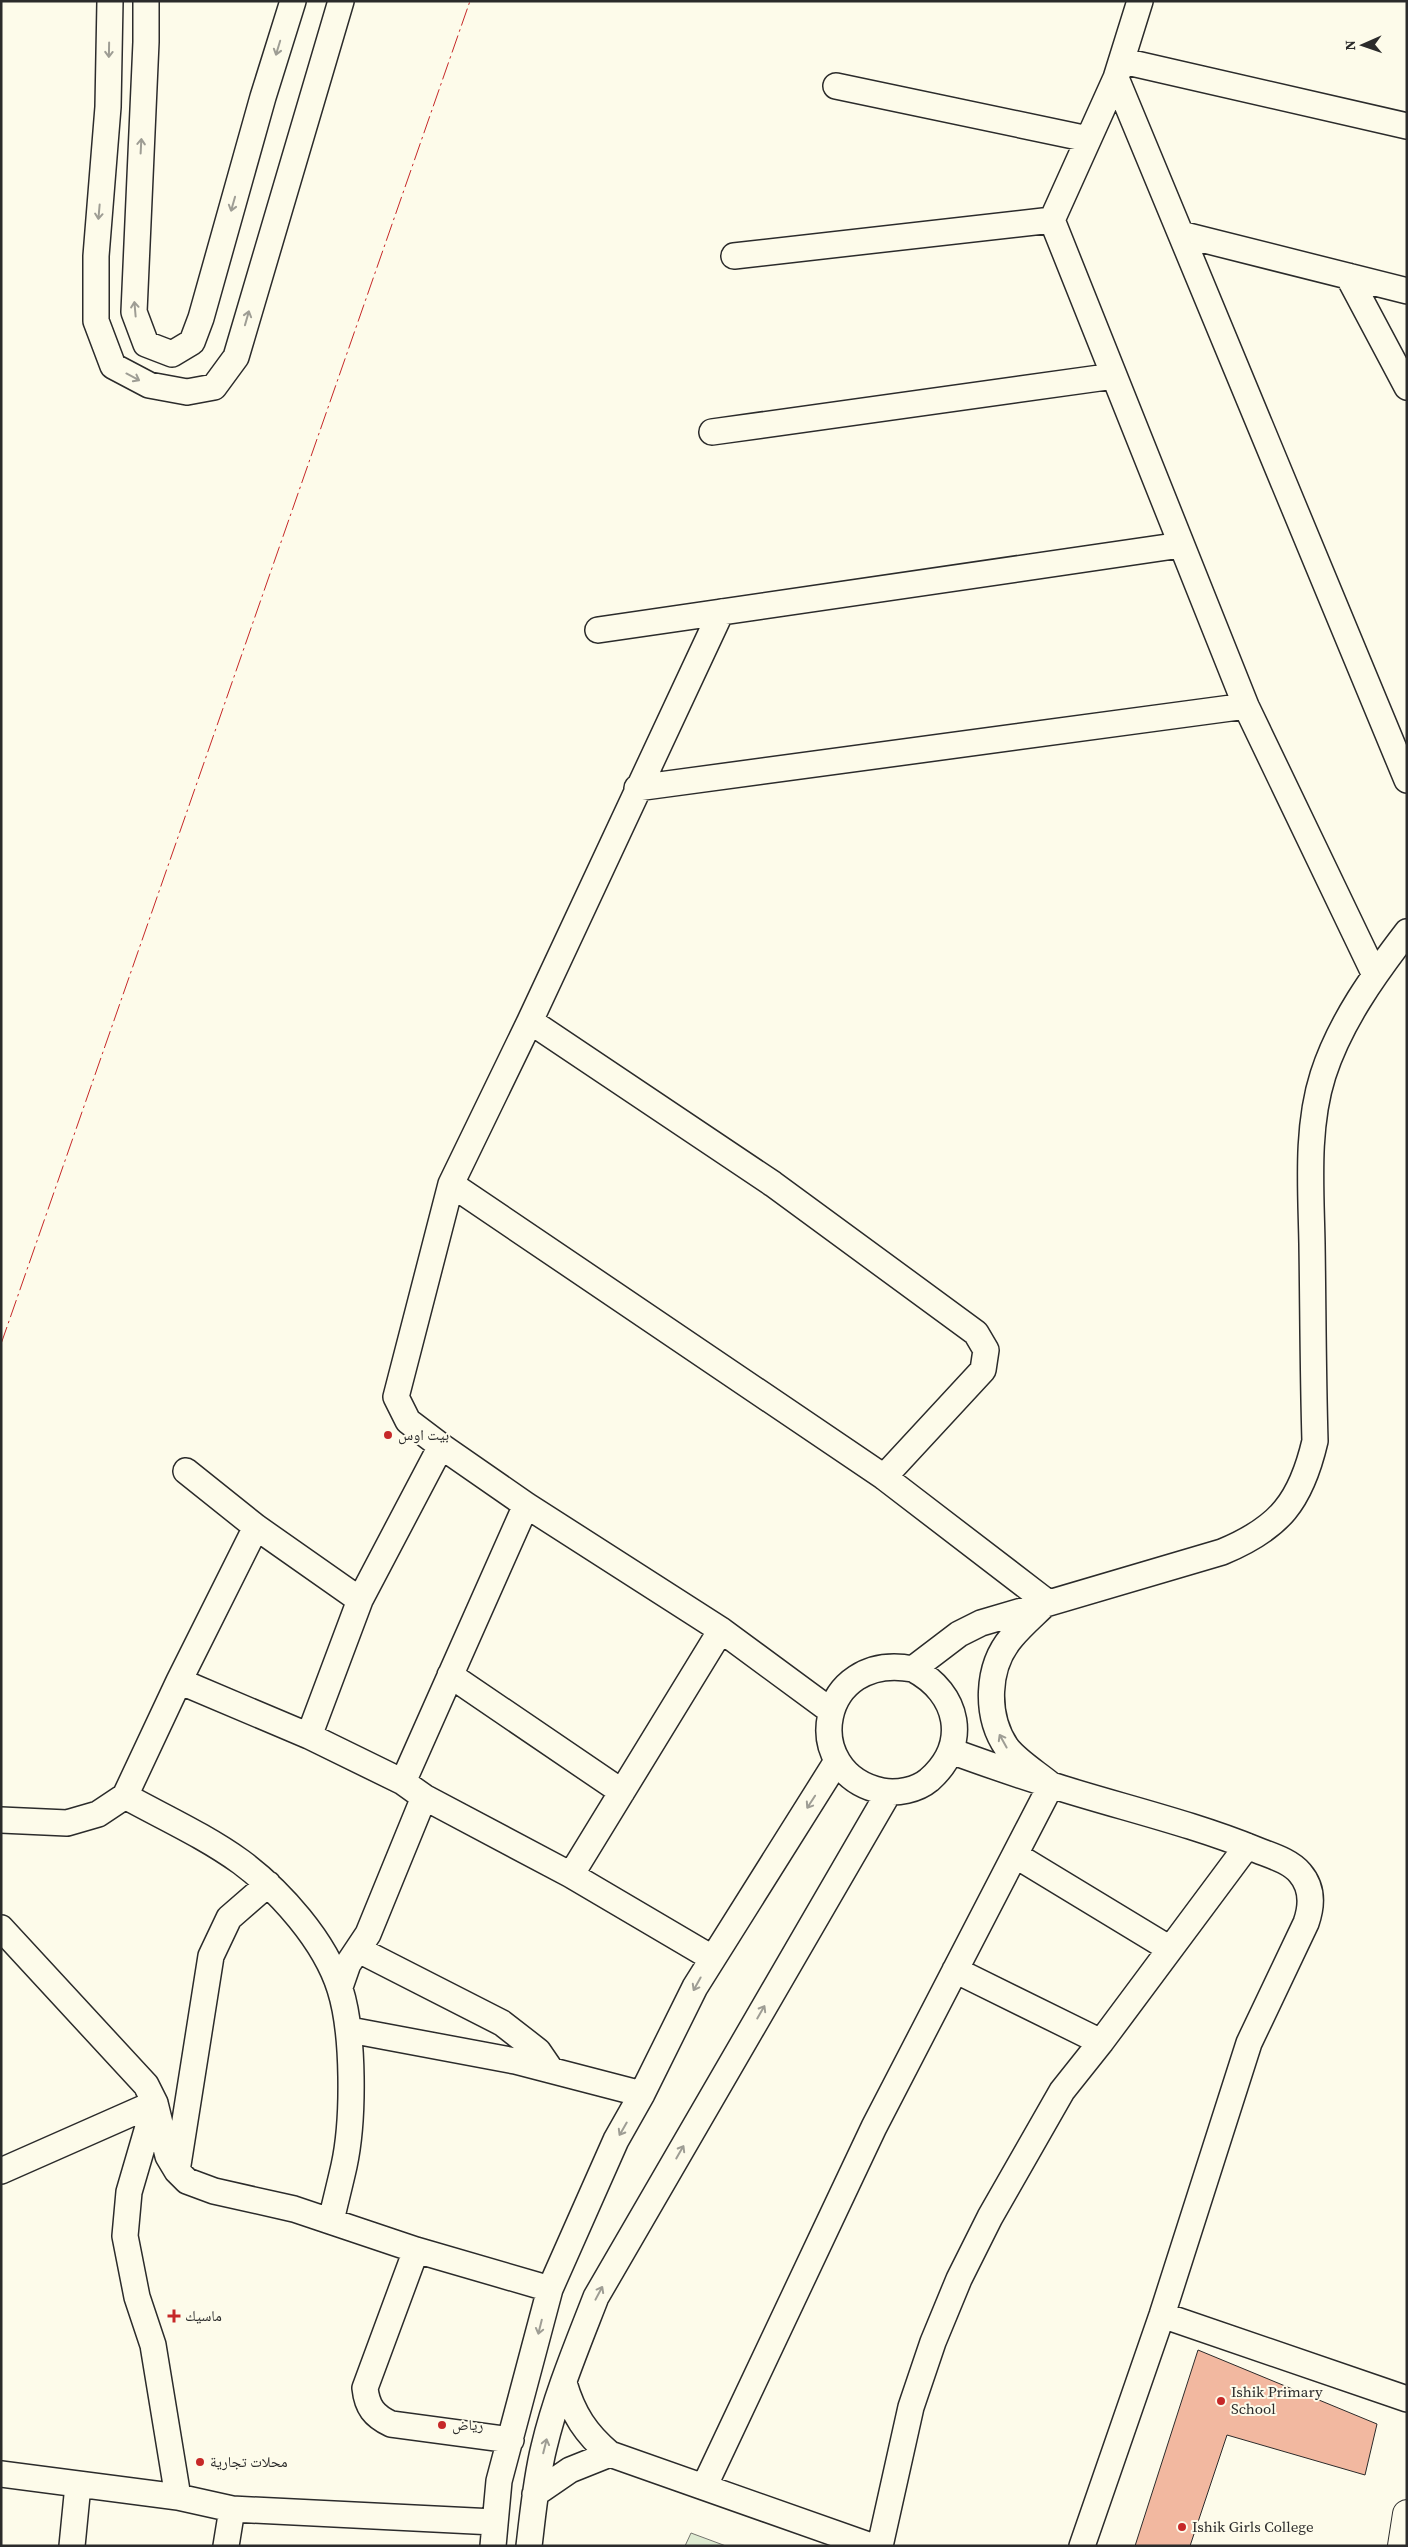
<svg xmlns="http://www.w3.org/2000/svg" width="1408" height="2547" font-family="'Source Serif 4','Noto Naskh Arabic',serif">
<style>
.green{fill:#deebd1;stroke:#74746e}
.building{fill:#f2b8a0;stroke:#2b2b2b}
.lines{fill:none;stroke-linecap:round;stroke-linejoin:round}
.minor-casing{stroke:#2b2b2b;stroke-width:28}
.major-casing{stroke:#2b2b2b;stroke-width:30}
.minor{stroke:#fdfbea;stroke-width:25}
.major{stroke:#fdfbea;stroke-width:28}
.power{stroke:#c62828;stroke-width:1;stroke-dasharray:18 4 2.5 4;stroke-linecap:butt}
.oneway{stroke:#9e9d94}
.poi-dot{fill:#c62828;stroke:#fdfbea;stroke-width:2}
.labels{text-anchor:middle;stroke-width:4;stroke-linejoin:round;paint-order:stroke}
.poi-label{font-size:15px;fill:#2b2b2b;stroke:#fdfbea;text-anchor:start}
</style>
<rect width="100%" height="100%" fill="#fdfbea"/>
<path class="green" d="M691,2533L726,2546H685Z"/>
<path class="building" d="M1198,2350L1377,2424L1365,2475L1227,2435L1190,2546H1135Z"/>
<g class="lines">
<defs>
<path id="minor" d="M110,1L108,107L96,256V321L113,366L149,385L187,392L214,387L236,357L341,1
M146,1V42L134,312L146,344L172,354L192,342L201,318L263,97L293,1
M1140,1L1116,78L1052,220L1246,706L1375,975
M1123,61L1407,126
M1116,78L1407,780
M836,86L1088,139
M1181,234L1407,291
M734,256L1052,220
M1348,276L1407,387
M712,432L1114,376
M721,612L530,1021L451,1184L396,1397L408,1421L441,1446L526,1505L721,1630L831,1711
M598,630L1181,545
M637,788L1246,706
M530,1021L773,1184L976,1333L986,1350L983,1370L884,1477
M451,1184L884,1477L1047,1602C1035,1614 1022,1625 1012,1637C986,1667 985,1716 1007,1748C1018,1762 1038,1774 1051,1785L874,2127L704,2487
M186,1471L256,1527L360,1600
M913,1669C959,1693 970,1744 929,1780C917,1790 897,1794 882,1791C798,1773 818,1651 913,1669L959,1634L981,1623L1222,1552C1280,1528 1301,1501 1315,1441C1313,1375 1313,1309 1312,1244C1311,1189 1306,1128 1323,1075C1340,1022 1374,975 1407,932
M450,1675L622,1792
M179,1681L309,1736L403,1782L424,1797L571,1875L712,1958
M309,1736L360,1600L441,1446
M951,1751C984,1763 1018,1775 1051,1785C1120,1807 1191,1823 1257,1850C1272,1856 1290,1861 1300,1873C1313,1888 1312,1906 1306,1923L1249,2043L1162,2315L1082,2546
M403,1782L526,1505
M125,1796C163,1817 205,1836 241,1862C280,1891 325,1941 340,1989C354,2033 354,2120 344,2166C340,2184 335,2203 331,2221
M1,1820L67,1823L98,1814L125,1796L179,1681L256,1527
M1015,1855L1170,1949
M571,1875L721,1630
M1,1928L146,2085L155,2103L168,2156L177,2171L187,2181L214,2191L294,2209L416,2250L550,2289
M359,1950L502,2023L538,2051L551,2070
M955,1970L1101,2042
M340,1987L348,1964L368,1934L424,1797
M350,2030L515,2061L642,2094
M155,2103L129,2192L125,2236L137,2297L153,2345L178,2497
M1,2171L155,2103
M177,2171L211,1956L229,1918L268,1884
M416,2250L365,2388C367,2407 374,2416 391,2424L511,2440
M1162,2315L1407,2399
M564,2383C573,2414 586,2434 610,2454L871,2546
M1,2474L178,2497L232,2509L494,2522
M535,2494L570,2470L610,2454
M72,2546L78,2485
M226,2546L232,2509
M493,2546L499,2481L550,2289L616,2140L642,2094L695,1987L837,1761
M529,2546C533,2513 536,2479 544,2447C556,2396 577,2346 596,2297L889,1792
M880,2546L911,2407L933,2342L959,2279L990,2217L1062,2091L1101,2042L1247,1846"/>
<path id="major" d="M1402,2546L1407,2514"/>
</defs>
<use href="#minor" class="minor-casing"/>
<use href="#major" class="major-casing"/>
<use href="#minor" class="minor"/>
<use href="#major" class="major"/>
<path class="power" d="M1,1344L470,1"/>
</g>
<defs><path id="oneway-shaft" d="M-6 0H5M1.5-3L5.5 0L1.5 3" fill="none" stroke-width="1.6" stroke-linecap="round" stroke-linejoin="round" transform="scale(1.25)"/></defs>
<g class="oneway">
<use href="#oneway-shaft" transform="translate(278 48) rotate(107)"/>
<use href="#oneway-shaft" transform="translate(109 50) rotate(91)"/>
<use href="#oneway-shaft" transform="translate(141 146) rotate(-87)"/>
<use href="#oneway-shaft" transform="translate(233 204) rotate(106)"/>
<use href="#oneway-shaft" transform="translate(99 212) rotate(95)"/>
<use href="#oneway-shaft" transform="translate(135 309) rotate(-95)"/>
<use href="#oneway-shaft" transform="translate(247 318) rotate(-74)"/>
<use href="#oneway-shaft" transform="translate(133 377) rotate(28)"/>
<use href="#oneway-shaft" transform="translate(1003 1741) rotate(-119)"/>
<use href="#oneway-shaft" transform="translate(811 1802) rotate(123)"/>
<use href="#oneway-shaft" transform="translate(697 1984) rotate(119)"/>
<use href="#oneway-shaft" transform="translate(761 2012) rotate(-60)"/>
<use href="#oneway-shaft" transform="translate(623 2129) rotate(120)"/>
<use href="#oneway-shaft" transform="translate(680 2152) rotate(-60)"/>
<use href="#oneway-shaft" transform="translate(599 2293) rotate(-62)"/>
<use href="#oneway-shaft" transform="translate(540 2327) rotate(104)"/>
<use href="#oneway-shaft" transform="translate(545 2446) rotate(-76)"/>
</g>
<g class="poi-dot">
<circle cx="388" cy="1435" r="5"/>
<path d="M171.5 2308.5h5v5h5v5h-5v5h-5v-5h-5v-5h5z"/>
<circle cx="1221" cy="2401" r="5"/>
<circle cx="442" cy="2425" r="5"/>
<circle cx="200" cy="2462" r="5"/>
<circle cx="1182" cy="2527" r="5"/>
</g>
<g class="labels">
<g class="poi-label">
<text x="398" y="1440">بيت اوس</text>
<text x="185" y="2321">ماسيك</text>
<text x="1231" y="2397">Ishik Primary<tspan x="1231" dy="17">School</tspan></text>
<text x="452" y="2430">رياض</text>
<text x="210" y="2467">محلات تجارية</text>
<text x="1192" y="2532">Ishik Girls College</text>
</g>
</g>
<rect width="1408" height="2547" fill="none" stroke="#2b2b2b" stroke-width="5"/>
<g transform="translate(1363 45) rotate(268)" stroke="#fdfbea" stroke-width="4" paint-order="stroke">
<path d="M0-4L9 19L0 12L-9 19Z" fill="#2b2b2b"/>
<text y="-8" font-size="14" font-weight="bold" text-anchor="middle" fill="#2b2b2b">N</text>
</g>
</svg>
